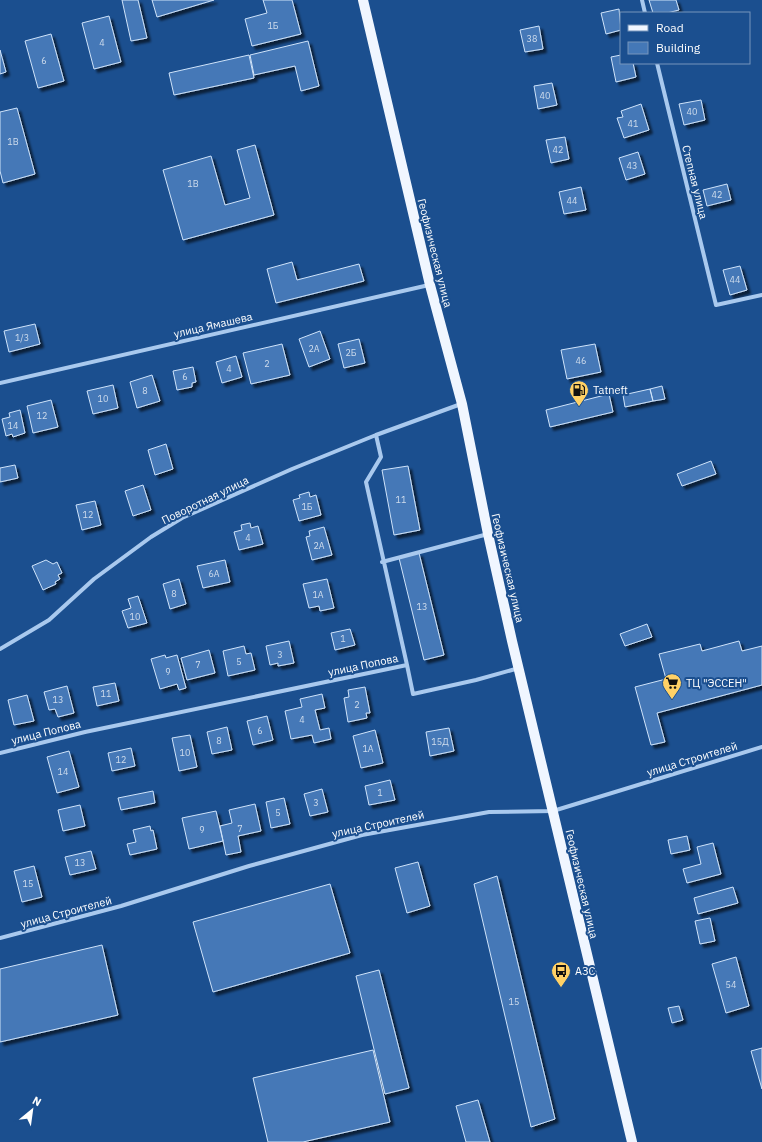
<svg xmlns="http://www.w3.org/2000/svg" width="762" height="1142" font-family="'IBM Plex Sans',sans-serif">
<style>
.building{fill:#4478b7;stroke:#cfe3fa;filter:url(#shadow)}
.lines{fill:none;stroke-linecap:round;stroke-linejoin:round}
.minor{stroke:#a9c9ee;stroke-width:4}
.primary{stroke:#f0f6ff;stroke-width:10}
.labels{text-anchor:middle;stroke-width:4;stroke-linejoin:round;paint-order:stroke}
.number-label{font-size:9px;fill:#d0dded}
.street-label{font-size:11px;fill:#fff;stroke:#1b4f8f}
.poi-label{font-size:11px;fill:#fff;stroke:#1b4f8f;text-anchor:start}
</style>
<defs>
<filter id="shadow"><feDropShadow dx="3.5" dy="3.5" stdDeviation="1" flood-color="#0009"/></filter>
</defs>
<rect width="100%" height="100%" fill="#1b4f8f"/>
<path class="building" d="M122,0H138L147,38L131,41Z
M152,0H214L157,17Z
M263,0H292L301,34L252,46L245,19L267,13Z
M649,0H676L679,10L667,13H653Z
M619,9L621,30L606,34L601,13Z
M109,16L121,62L94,69L82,23Z
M539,26L543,49L525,52L520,30Z
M51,34L64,81L38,88L25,41Z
M308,41L319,86L301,91L295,66L254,75L250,55Z
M0,50L6,72L0,74Z
M249,55L254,78L174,95L169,73Z
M621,55V63H633L636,77L616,82L611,57Z
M552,83L557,105L538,109L534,86Z
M701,100L705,120L684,125L679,104Z
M641,104L649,130L624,138L617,118L623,117L621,111Z
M17,108L35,174L3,183L0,171V112Z
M565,137L569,159L551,163L546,140Z
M255,145L274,215L183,240L163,170L211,156L225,205L250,198L237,150Z
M638,152L645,174L626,180L619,158Z
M727,184L731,200L707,206L703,190Z
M581,187L586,210L564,214L559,192Z
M292,262L297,280L359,264L364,281L276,303L267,269Z
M740,266L747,290L730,295L723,270Z
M35,324L40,344L9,352L4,331Z
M320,331L330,359L309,367L299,339Z
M359,339L365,363L344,368L338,344Z
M282,344L290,375L251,384L243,353Z
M595,344L601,372L567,379L561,350Z
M236,356L242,377L222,383L216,362Z
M193,367L196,382L192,383V387L177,390L173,371Z
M152,375L160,401L137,408L130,382Z
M113,385L118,408L93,414L87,391Z
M662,386L665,399L653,401L650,389Z
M650,389L653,401L625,407L623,395Z
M609,394L613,412L550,427L546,410Z
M51,400L58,427L33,433L27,406Z
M20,410L25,433L13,437L12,434L6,436L2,419L10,417L9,413Z
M166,444L173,469L155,475L148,450Z
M711,461L716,474L682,486L677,474Z
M15,465L18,478L0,482V468Z
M408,466L420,530L394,535L382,470Z
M143,485L151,510L133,516L125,491Z
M309,492L310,497L316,495L321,515L299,521L293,500L300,498L299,495Z
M95,501L101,525L82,530L76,505Z
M250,523L251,528L258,526L263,544L239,550L234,532L242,530L241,525Z
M324,527L332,555L312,560L306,537L310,536L309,531Z
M419,553L444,655L424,660L399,558Z
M46,560L53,564L57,562L62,573L58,575L60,579L55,582L56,584L43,590L32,566Z
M225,560L230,582L203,588L197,566Z
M179,579L186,604L170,609L163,584Z
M327,579L334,608L320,611L319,606L309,608L303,584Z
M138,596L147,623L128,628L122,611L131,608L128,599Z
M647,624L652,637L625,646L620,634Z
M350,629L355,645L335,650L331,633Z
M289,641L294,663L278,666V663L270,665L266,646Z
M739,641L742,651L762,646V685L657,713L665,742L651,745L635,687L666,679L659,654L700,644L702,651Z
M244,646L246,654L251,653L255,670L228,676L223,651Z
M209,650L215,673L187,680L181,658Z
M165,655L166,658L177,655L186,688L179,690L177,684L160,689L151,659Z
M115,683L119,701L97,706L93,687Z
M67,686L74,713L58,717L55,709L49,710L44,692Z
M365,687L370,713H366L367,718L348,722L344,698L349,697L348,690Z
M322,694L325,708L315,710L320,730L329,728L331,739L314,743L312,735L291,739L285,711L302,707L300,699Z
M27,695L34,721L14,725L8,700Z
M267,716L273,740L253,745L247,721Z
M227,727L232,750L212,754L207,732Z
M449,728L454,751L430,756L426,732Z
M375,730L383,763L361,768L353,736Z
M190,735L197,767L179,771L172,738Z
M131,748L135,766L112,771L108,753Z
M69,751L79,787L57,793L47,757Z
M390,780L395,800L369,805L365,786Z
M322,789L328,812L310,816L304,794Z
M153,791L155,803L121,810L118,798Z
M284,798L290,824L271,828L266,802Z
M255,804L261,831L238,836L241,852L226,855L220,826L232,823L229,810Z
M80,805L85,826L63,831L58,810Z
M216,811L223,841L189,849L182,818Z
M150,826L151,831L153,830L157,849L130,855L127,844L136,842L133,830Z
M687,836L690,850L671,854L668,840Z
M713,843L721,874L687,883L683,869L701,864L697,847Z
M91,851L96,869L70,875L65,857Z
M418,862L430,906L407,913L395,868Z
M34,866L42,897L22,902L14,871Z
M497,876L555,1119L531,1127L474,884Z
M330,884L350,953L213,992L193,922Z
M733,887L738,903L698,914L694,898Z
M710,918L715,941L700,944L695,921Z
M102,945L118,1015L0,1042V969Z
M736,957L749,1006L726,1013L712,964Z
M379,970L409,1088L385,1094L356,976Z
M679,1006L683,1020L672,1023L668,1008Z
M762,1048V1089L751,1051Z
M373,1050L390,1122L303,1142H268L253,1078Z
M478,1100L490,1142H466L456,1106Z"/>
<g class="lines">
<path class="minor" d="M642,0L645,13
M657,63L716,305L762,295
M0,383L429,285
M382,562L488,534
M0,649L49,620L94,579L151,537L182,518L292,469L376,435
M407,665L413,694L476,680L519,668
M0,753L85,732L407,665L366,482L381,457L376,435L461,404
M0,938L121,906L249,866L362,835L489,812L553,811L762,747"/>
<path class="primary" d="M363,0L430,285L462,404L488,534L512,641L632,1142"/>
</g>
<defs>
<symbol id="fuel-pin" viewBox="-11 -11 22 30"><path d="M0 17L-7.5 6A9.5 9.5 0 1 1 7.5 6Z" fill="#ffd166" stroke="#1b4f8f"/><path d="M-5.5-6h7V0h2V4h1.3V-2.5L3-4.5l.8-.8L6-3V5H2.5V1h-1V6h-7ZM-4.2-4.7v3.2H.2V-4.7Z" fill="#111"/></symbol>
<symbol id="supermarket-pin" viewBox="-11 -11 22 30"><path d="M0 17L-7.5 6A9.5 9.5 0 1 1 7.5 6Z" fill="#ffd166" stroke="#1b4f8f"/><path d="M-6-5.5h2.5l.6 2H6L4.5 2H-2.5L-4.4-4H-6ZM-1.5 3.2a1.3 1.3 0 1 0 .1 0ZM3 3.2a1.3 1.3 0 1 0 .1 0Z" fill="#111"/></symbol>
<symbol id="bus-pin" viewBox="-11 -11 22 30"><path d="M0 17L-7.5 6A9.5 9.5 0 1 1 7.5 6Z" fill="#ffd166" stroke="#1b4f8f"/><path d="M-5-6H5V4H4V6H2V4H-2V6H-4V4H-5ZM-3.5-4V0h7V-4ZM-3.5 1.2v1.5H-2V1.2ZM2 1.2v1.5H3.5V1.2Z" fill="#111"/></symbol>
</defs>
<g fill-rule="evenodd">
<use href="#fuel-pin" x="568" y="379" width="22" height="30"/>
<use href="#supermarket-pin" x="661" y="672" width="22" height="30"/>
<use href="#bus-pin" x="550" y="960" width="22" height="30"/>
</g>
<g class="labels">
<g class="number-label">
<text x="273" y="29">1Б</text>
<text x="532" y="42">38</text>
<text x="102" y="46">4</text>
<text x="44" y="64">6</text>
<text x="545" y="99">40</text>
<text x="692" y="115">40</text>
<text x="633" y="127">41</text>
<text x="13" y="145">1В</text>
<text x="558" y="153">42</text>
<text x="632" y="169">43</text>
<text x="193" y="187">1В</text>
<text x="717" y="198">42</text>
<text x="572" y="204">44</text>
<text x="735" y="283">44</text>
<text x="22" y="341">1/3</text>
<text x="314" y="352">2А</text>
<text x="351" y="356">2Б</text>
<text x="581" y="364">46</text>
<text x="267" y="367">2</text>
<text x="229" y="372">4</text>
<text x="185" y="380">6</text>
<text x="145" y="394">8</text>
<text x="103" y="402">10</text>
<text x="42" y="419">12</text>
<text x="13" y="429">14</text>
<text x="401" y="503">11</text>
<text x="307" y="510">1Б</text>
<text x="88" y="518">12</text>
<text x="248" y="541">4</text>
<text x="319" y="549">2А</text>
<text x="214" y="577">6А</text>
<text x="174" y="597">8</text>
<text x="318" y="598">1А</text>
<text x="422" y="610">13</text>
<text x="135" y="620">10</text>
<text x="343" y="642">1</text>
<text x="280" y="658">3</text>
<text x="239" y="665">5</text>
<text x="198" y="668">7</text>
<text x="168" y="675">9</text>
<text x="106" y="697">11</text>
<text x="58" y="703">13</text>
<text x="357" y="708">2</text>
<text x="302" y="723">4</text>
<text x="260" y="734">6</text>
<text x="219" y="744">8</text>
<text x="440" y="745">15Д</text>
<text x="368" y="752">1А</text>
<text x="185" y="756">10</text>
<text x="121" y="763">12</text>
<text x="63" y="775">14</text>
<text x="380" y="796">1</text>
<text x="316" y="806">3</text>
<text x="278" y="816">5</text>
<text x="240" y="832">7</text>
<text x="202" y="833">9</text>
<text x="80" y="866">13</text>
<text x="28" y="887">15</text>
<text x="731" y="988">54</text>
<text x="514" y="1005">15</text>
</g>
<g class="street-label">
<text transform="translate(695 182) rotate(76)" y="4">Степная улица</text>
<text transform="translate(435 253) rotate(76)" y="4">Геофизическая улица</text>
<text transform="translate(213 325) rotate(-13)" y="4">улица Ямашева</text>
<text transform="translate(205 500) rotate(-26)" y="4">Поворотная улица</text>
<text transform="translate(508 568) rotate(77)" y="4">Геофизическая улица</text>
<text transform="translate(363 665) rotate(-12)" y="4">улица Попова</text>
<text transform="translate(46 732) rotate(-14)" y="4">улица Попова</text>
<text transform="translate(692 759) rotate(-17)" y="4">улица Строителей</text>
<text transform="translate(378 824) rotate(-12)" y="4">улица Строителей</text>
<text transform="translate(582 884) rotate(77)" y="4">Геофизическая улица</text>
<text transform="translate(66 912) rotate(-15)" y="4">улица Строителей</text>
</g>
<g class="poi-label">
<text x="593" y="394">Tatneft</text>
<text x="686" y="687">ТЦ "ЭССЕН"</text>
<text x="575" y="975">АЗС</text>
</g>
</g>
<rect x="620" y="12" width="130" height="52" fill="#1b4f8f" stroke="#7695bc"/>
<rect x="628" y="25" width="20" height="6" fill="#f0f6ff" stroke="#7695bc"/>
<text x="656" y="32" font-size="12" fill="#ffffff">Road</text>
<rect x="628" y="42" width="20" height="12" fill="#4478b7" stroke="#7695bc"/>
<text x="656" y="52" font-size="12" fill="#ffffff">Building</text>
<g transform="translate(32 1110) rotate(29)" stroke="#1b4f8f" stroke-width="3" paint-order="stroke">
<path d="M0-3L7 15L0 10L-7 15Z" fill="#ffffff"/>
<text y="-6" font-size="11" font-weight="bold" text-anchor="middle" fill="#ffffff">N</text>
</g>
</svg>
